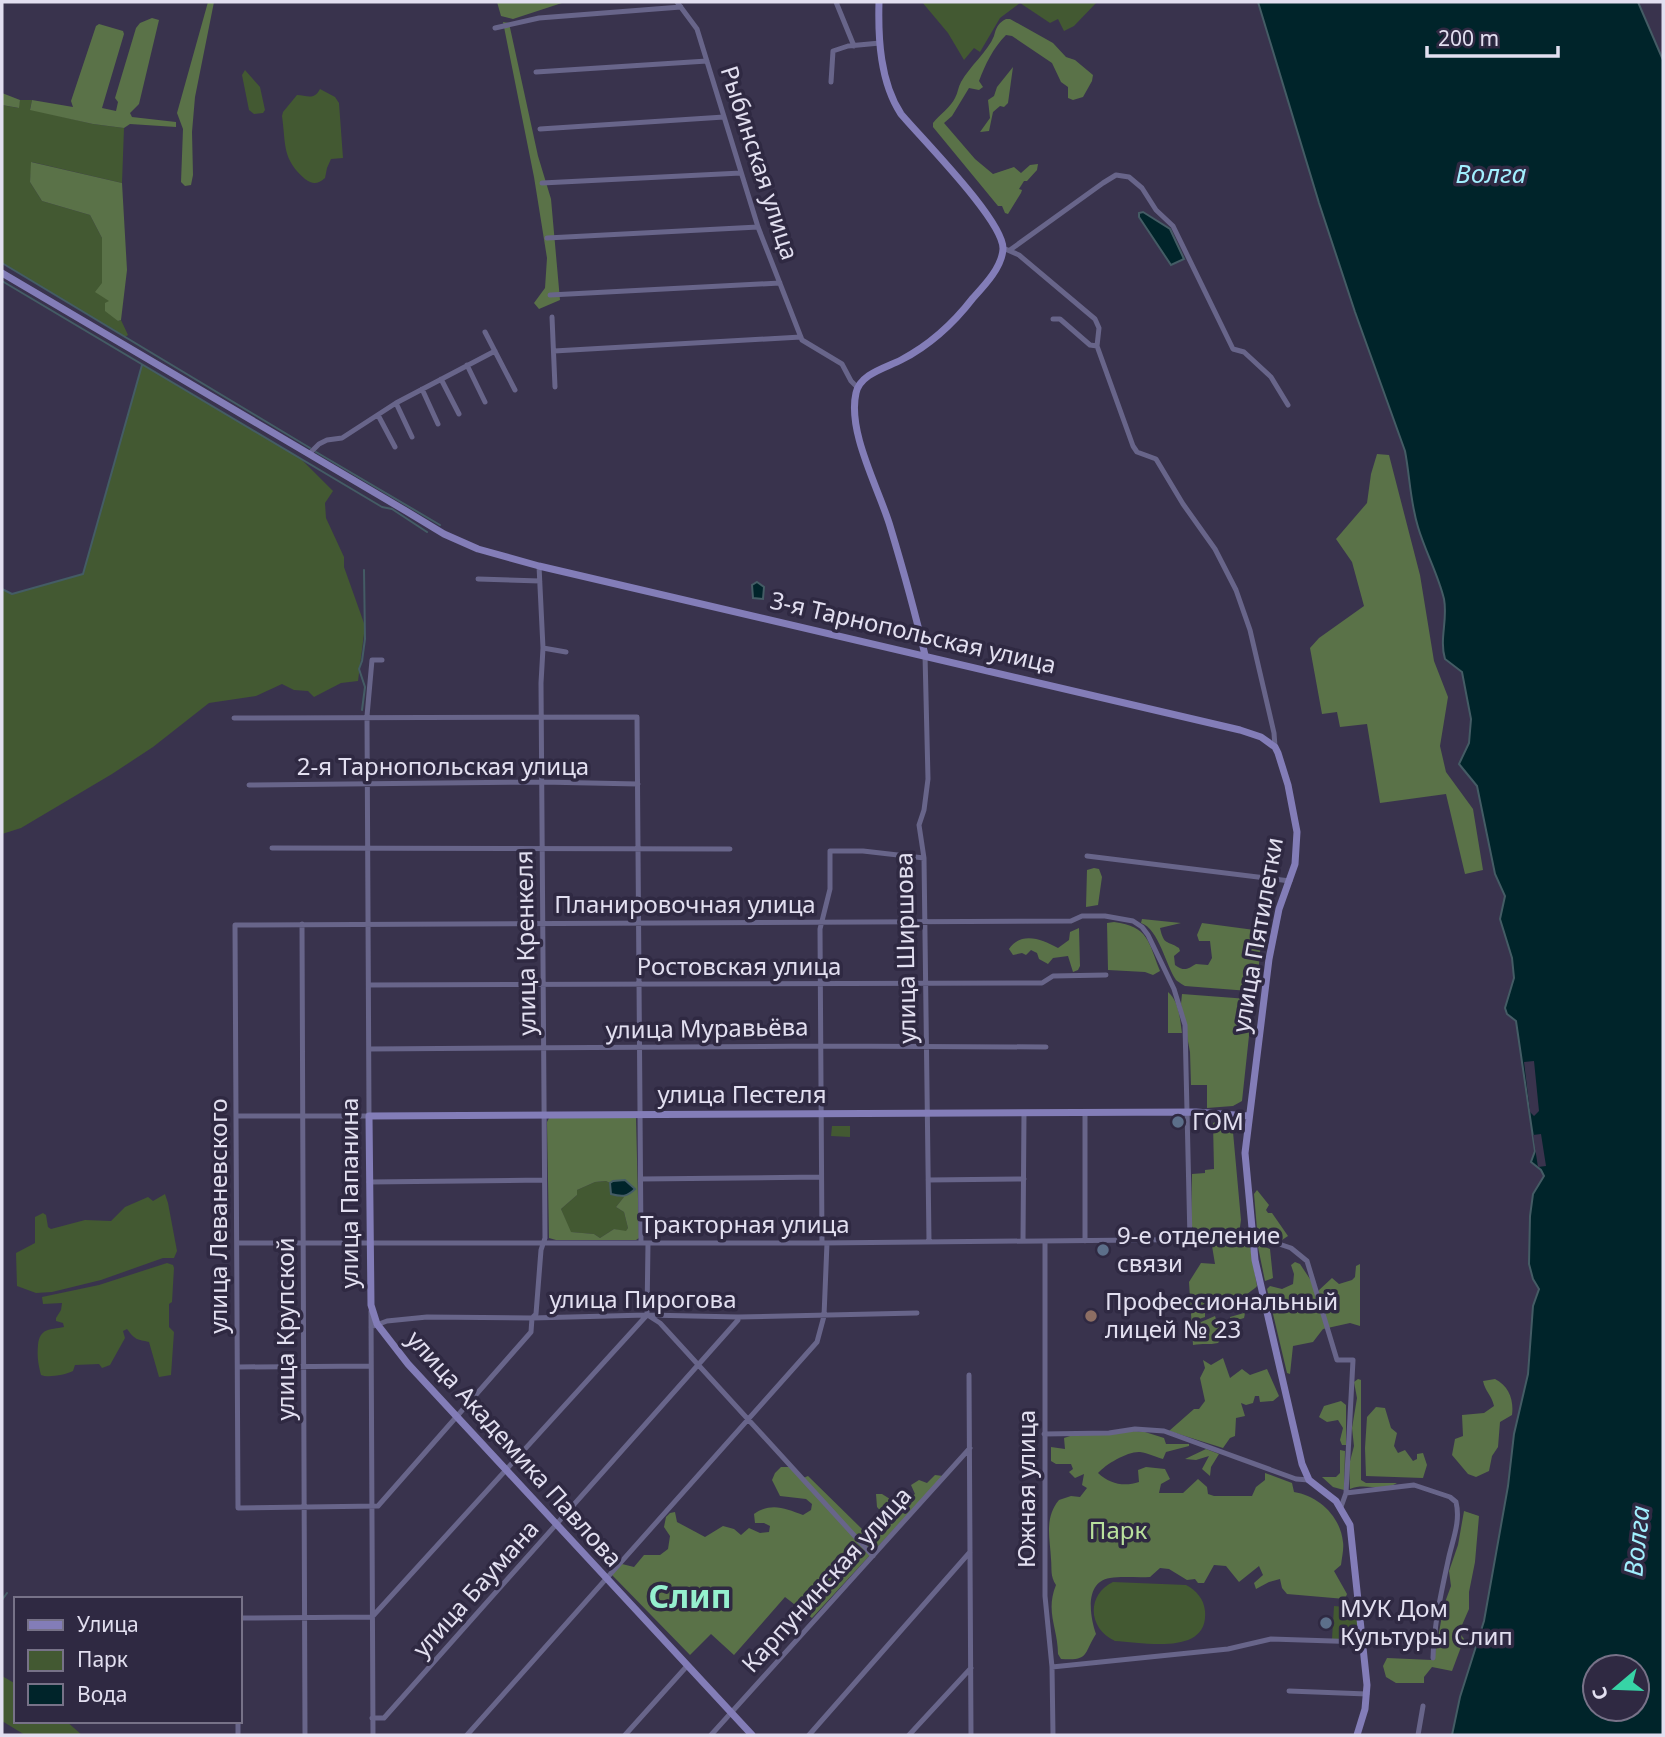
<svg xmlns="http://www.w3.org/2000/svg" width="1665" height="1737" font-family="'Noto Sans',sans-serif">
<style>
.green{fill:#435932}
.forest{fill:#5a7248;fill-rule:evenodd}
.water{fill:#00242a;stroke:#445c65;stroke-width:2;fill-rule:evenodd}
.pier{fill:#39334d}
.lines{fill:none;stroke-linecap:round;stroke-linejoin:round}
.stream{stroke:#445c65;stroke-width:2}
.street{stroke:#68658a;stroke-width:5}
.secondary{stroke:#837db8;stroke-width:7}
.service-dot{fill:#5c6f8a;stroke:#2f2942;stroke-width:2.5}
.education-dot{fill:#8d6e63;stroke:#2f2942;stroke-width:2.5}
.labels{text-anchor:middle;stroke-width:7;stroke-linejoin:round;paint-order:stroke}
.street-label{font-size:24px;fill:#e2dff0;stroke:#2f2942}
.poi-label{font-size:24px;fill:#e2dff0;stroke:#2f2942;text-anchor:start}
.park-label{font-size:24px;fill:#b9e09d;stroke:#2f2942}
.water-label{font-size:26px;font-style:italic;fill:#a1effe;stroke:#2f2942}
.district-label{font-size:32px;font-weight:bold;fill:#95f0ce;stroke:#2f2942}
</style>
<rect width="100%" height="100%" fill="#39334d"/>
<path class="green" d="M922,2H1097L1074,26L1064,31L1058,19L1050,23L1020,3L1000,18L980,52L974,48L964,60L948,33Z
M245,70L260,87L265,110L263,113L254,114L249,110L242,75Z
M320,89L335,97L339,103L343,158L331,159L327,168L325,178C318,184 313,185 305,179C282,159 286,145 282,116L283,112L297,95C306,95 314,101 320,89Z
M20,100H32L30,109L93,124L124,128L122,183L32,162L30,182L42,201L90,215L102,238V283L118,321L121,320L128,335L125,337L2,263V105L18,108Z
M142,364L299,457L333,491L325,503L326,518L344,557V567L365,626L358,681L341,683L314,697L308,691L294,690L282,684L256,696L209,703L153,747L112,774L21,828L2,834V589L12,594L83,574Z
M832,1126H850V1137L831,1136Z
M606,1181L610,1183L611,1194L625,1196L616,1207L624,1212L628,1228L626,1232L614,1229L600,1238L594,1234L570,1232L561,1209L577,1195V1190L595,1182Z
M165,1194L168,1203L177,1251L174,1258H163L101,1280L52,1292L36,1293L17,1286L16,1253L35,1243V1217L43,1213L46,1215L48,1227L51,1229L85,1220L111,1221L125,1207L148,1197L153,1201Z
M167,1263L173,1265L174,1268L172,1302L169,1304V1327L174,1332L171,1375L159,1377L149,1342C137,1339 136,1341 127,1329L123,1331L125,1338L110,1365L102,1368L99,1364L75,1365L73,1371C65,1375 48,1378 41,1375C38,1363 37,1356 38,1345C40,1328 49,1330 64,1327L63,1323L56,1321V1318L61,1310L62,1303L43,1304L42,1297L99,1285Z
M1113,1582L1186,1585C1196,1590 1204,1599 1205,1611C1209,1657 1142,1642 1115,1641C1088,1629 1086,1595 1113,1582Z
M1334,1606L1356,1608L1358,1634L1354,1639H1332Z
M2,1676L16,1684V1721H66L82,1735H25L2,1721Z"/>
<path class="forest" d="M208,2H214L195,97L192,132L193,175L191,185L185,186L181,182L183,129L177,113Z
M497,2H565L513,19L501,16Z
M152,18L159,20L139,104L130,113L132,117L176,122V127L130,124L124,128L93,124L30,110L32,100L73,107L71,101L96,26L99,24L123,31L124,34L102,108L116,111L118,102L115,98L136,28L140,23Z
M1006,19H1010L1053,43L1066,57L1075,60L1093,75L1092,81L1083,97L1073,100L1068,98V87L1061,82L1052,63L1012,36L1006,35C993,48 985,65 979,81L983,87L979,90L969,88L952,116L944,123L975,159L993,174L1014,167L1021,173L1030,165L1038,164L1037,170L1027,181H1024L1019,189L1022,190L1021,193L1008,214L1005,213L1002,206H998L933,127V123C939,115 951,107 955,98C958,93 958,87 961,82C970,66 988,51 994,36C996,28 998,23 1006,19Z
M503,22L509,23L538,156L551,199L560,300L539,309L534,303L545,288L547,258L534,177Z
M1013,67L1008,103L1004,107L1000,106L993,112L989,131L980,132L990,118L988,100L994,96L997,87Z
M2,93L20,100L19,108L2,105Z
M31,162L122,183L127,270L121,320L118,321L105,311V303L109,301L95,292L102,283V238L90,215L42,201L30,182Z
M1377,454L1389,455L1420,575L1434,661L1448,697L1440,746L1446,772L1473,809L1483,870L1465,874L1446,794L1380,803L1367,724L1340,727L1337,712L1322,714L1310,648L1319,638L1364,606L1352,562L1336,539L1367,503L1371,474Z
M1094,868L1099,869L1102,877L1098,905L1086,907L1087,870Z
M1142,919L1181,923L1160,928C1164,946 1167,940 1179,948L1180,951L1174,956L1175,965C1185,972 1187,969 1196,964L1208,965L1212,958L1210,941H1199L1197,935L1202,923L1262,931L1257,986L1249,991L1185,986C1183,985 1177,981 1176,980C1166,966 1159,929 1141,923Z
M1114,922C1149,927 1148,941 1160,971L1153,975L1145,972L1108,970L1107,923Z
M1079,928L1080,966L1078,970L1073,972L1068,956L1053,958L1048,964L1039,959L1037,953L1031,950L1026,955L1022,953L1013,955L1009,949C1021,931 1042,939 1058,948L1069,940L1070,932Z
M1168,992C1179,1001 1180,1019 1182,1033H1168Z
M1182,994L1248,999L1252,1008L1242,1101L1233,1106L1207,1108V1085H1191L1190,1052L1181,1004Z
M549,1118H636L639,1238L636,1240H556L549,1238L547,1122ZM606,1181L610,1183L611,1194L624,1197L616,1207L624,1212L628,1228L626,1231L614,1229L600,1238L594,1234L571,1232L561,1209L577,1195V1190L595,1182Z
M1219,1120H1230L1233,1132L1241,1220L1239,1234C1227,1238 1208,1238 1196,1235L1191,1224L1192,1174L1205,1173V1170L1214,1169L1213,1123Z
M1257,1190L1269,1205L1266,1210L1268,1213H1272L1288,1236L1282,1240L1258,1241L1254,1194Z
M1244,1244L1250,1246L1257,1286C1254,1290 1247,1292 1246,1297C1244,1301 1246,1312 1244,1318L1231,1322L1230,1317L1244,1313V1308L1205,1313V1317L1199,1319L1201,1322L1215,1316L1222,1338L1218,1343C1209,1345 1203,1343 1193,1345L1189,1282L1201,1263L1215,1264L1212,1246Z
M1260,1245L1270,1249L1273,1278L1265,1281L1258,1247Z
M1295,1262L1300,1264L1318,1291L1332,1278L1339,1284L1352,1280L1355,1277L1356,1266L1360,1264V1326L1350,1323L1323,1329L1313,1342L1293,1346L1290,1374L1287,1373L1267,1289L1270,1286L1282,1289L1293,1284L1294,1274L1291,1265Z
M1223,1358L1230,1378L1242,1369L1250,1375L1267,1369L1279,1396L1273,1401L1260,1402L1259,1396H1255L1253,1403L1246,1405L1241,1403L1245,1416L1236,1418L1235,1436L1230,1438L1223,1448L1169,1431L1194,1409H1199L1205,1401L1200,1378L1205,1368L1203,1360L1211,1365Z
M1358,1379L1361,1380V1480L1366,1483H1397C1381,1493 1366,1482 1350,1489L1349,1465L1354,1446L1352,1428L1357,1398L1354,1382Z
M1495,1379C1509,1386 1514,1400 1512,1415L1500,1422L1498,1447L1492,1456L1489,1471L1476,1477L1468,1474L1452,1455L1455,1439L1463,1436L1462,1415L1484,1413L1494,1406C1492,1396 1485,1391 1483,1381Z
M1341,1401L1346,1405V1445H1342L1340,1440L1343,1428L1338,1420L1327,1422L1319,1417L1324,1406Z
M1376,1407L1385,1408L1391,1428L1397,1433L1394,1446L1398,1453L1405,1450L1413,1461L1417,1459V1454L1423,1453L1427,1465L1423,1478L1366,1476L1365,1448L1367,1417Z
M1135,1431L1145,1432L1164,1438L1166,1444H1189V1446L1166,1452L1163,1459C1156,1457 1148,1453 1140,1452C1128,1451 1106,1464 1098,1473C1110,1484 1124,1487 1139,1482L1138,1470L1146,1467L1165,1469L1170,1479L1161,1484L1159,1493H1183L1198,1479L1207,1487L1208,1494L1214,1496H1252L1256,1487L1265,1480V1473L1292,1483L1294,1492C1318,1496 1340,1515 1343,1542C1344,1549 1342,1557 1341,1565L1334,1571L1347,1594L1345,1599L1287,1594L1282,1588L1280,1579L1269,1582L1256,1589L1254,1583L1263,1575L1259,1566L1239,1582L1226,1566L1214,1565L1204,1583H1198L1195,1579L1187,1580L1169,1569L1160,1568L1150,1577C1137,1578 1123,1576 1110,1578C1084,1582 1090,1617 1096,1634C1083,1654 1090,1661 1061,1659L1058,1654C1058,1628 1045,1612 1056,1585C1050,1576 1052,1569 1051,1559C1050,1538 1044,1518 1059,1500L1071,1496L1080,1497L1087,1488L1082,1485L1084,1474L1075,1478L1069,1472L1073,1469L1071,1464H1056L1051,1461V1447L1065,1449L1064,1438L1070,1436Z
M1206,1449L1219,1454L1211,1467L1210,1476L1202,1469L1209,1456L1196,1460L1185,1459Z
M1340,1450L1345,1451L1344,1490L1333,1487L1322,1477H1336L1340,1473Z
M781,1467H789L801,1479L808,1476L862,1529L876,1527L877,1522L887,1518L877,1507L876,1494H882L890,1499L901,1489L908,1496H912L915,1494L911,1485L919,1480L927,1483L935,1475L943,1476L812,1618L785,1597L734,1655L711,1634L690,1655L612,1575L622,1564L634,1567L644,1555H660L668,1549L670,1536L664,1527L666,1517L670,1513L675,1512L677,1522L705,1537L723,1526L734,1529L741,1535L749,1528L760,1533L769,1532L770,1526L764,1523H755L754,1514C771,1502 785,1508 803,1515L811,1510L812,1504L806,1499L780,1496L772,1480L775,1473Z
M1464,1511L1479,1516L1475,1562L1469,1592V1609L1459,1632L1464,1639L1452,1671L1432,1667L1424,1677V1683H1396L1386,1677L1383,1666L1387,1658L1432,1660L1435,1654L1444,1605L1451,1586L1449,1571L1458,1545Z"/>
<path class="water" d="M1258,2H1638L1663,60V1735H1452L1460,1697L1484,1621L1508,1486L1514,1434L1528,1374L1533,1306L1539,1289L1533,1279L1529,1264L1530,1216L1533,1194L1544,1176L1541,1170L1531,1162L1535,1151L1516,1021L1507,1014L1505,1008L1514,978L1512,958L1500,919L1505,896L1495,874L1477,786L1459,764L1469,743L1471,719L1462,672L1445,659C1439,639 1448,620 1444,599C1438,574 1425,551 1418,527C1410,501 1410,477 1405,451L1355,312L1319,203ZM1595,1667H1637V1709H1595Z
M1143,212L1170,229L1184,259L1171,265L1139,217V213Z
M757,582L764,587L763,599L753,598L752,585Z
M625,1180L635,1189C627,1197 622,1197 611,1194L610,1183L613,1181Z"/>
<path class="pier" d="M1534,1061L1539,1111L1534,1116L1530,1112L1524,1062Z
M1541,1134L1546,1166L1538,1167L1533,1135Z"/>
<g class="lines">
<path class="stream" d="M2,263L310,448
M2,281L382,507L392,509L427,532
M316,452L440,525
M2,589L12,594L83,574L142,365
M362,710L365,687L359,669L362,661L365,639L364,570
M2,1600L7,1593"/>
<path class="street" d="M677,2L697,29L758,227L802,340L842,364L851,381L857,387
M836,2L854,46
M495,28L539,18L681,7
M536,72L707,61
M831,82L833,51L848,46L880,43
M540,129L724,117
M542,183L741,173
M547,238L758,227
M1003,248L1019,255L1095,319L1099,328L1097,346L1133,446L1137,452L1156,459L1183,504L1215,549L1236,590L1250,630L1274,733L1275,747
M1010,250L1103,183L1116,175L1129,177L1142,188L1156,210L1173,226L1233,349L1244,352L1271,377L1288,405
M550,295L780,283
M552,317L555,387
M1053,319H1060L1090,345L1097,346
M485,332L515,390
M554,351L801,337
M467,365L485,402
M441,379L459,414
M422,389L438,424
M396,403L412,437
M378,415L395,447
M309,454L319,444L327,440L342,438L396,403L495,351
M539,566L543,648L541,683L545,1238L541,1250L536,1314L532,1318L531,1332L378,1506L238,1508L235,925L1071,921L1082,916H1105L1133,921L1142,927L1148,935L1174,989L1185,1025L1190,1240
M478,579L540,581
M543,648L566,652
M925,655L928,779L924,810L919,825L924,858L929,1241
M234,718L637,717L641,1243
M249,785L542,782L638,784
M272,848L730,849
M1087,856L1290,881
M302,924L305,1735
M369,985L1042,983L1053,976L1106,975
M369,1049L821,1046L1046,1047
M236,1116H369L367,716L372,660H382
M641,1179L821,1177
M928,1180L1024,1179
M369,1182L544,1180
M1023,1241L1024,1113
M1045,1241V1596L1052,1667L1053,1735
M1085,1241V1112
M237,1243H822L1236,1239L1279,1244L1291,1248L1307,1261L1337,1360H1353L1346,1493
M822,1243L820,929L830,889V851H863L924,858
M371,1311L373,1735
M647,1315L648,1243
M649,1316L660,1323L873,1556
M371,1327L387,1321L427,1317L532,1318L647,1315L738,1317L917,1313
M238,1367L371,1366
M969,1375L971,1735
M1044,1434L1109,1433L1135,1429L1164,1431L1296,1479L1309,1480
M1341,1507L1346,1493L1414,1485L1450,1497L1456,1502C1461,1522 1452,1541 1448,1561C1441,1593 1434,1625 1433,1658
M240,1618L372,1617L647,1315
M1052,1667L1228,1649L1271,1639L1363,1642
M1289,1691L1367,1694
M372,1718H384L698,1365L738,1320V1317
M238,1721V1735
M467,1735L817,1342L824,1316L827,1243
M625,1735L687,1666
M711,1735L970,1448
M809,1735L970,1552
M909,1735L971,1668
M1418,1735L1423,1706"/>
<path class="secondary" d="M879,2C878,38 880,82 901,114C921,138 1004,221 1003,249C1002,267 985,285 973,298C953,324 930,345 901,360C885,368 860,374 856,393C847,432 879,489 890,526C903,569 915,612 925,655
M2,273L406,511L444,534L478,549L539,566L1240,730L1261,737L1275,747L1278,753L1288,785L1297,832L1295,864L1279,909L1269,959L1245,1153L1255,1260L1302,1464L1309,1480L1336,1501L1350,1525L1367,1685L1365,1709L1357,1735
M752,1735L408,1364L377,1324L371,1305L369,1116L1196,1112L1248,1116"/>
</g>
<g class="service-dot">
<circle cx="1178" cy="1122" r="7"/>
<circle cx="1103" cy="1250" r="7"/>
<circle cx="1326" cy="1623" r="7"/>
</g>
<circle class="education-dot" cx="1091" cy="1316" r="7"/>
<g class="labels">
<g class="street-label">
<text transform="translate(759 163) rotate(72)" y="8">Рыбинская улица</text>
<text transform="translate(913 633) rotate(13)" y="8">3-я Тарнопольская улица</text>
<text x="443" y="775">2-я Тарнопольская улица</text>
<text x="685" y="913">Планировочная улица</text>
<text transform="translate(1258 935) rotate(-80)" y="8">улица Пятилетки</text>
<text transform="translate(526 943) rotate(-91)" y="8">улица Кренкеля</text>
<text transform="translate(906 948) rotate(-91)" y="8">улица Ширшова</text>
<text x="739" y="975">Ростовская улица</text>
<text transform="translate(707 1029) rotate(-1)" y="8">улица Муравьёва</text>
<text x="742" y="1103">улица Пестеля</text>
<text transform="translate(350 1193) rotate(-90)" y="8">улица Папанина</text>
<text transform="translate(219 1216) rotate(-90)" y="8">улица Леваневского</text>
<text x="745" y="1233">Тракторная улица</text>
<text x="643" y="1308">улица Пирогова</text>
<text transform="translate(286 1329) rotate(-90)" y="8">улица Крупской</text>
<text transform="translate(514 1449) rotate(48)" y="8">улица Академика Павлова</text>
<text transform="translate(1027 1489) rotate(-90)" y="8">Южная улица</text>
<text transform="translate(827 1580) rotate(-48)" y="8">Карпунинская улица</text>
<text transform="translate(476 1589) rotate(-48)" y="8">улица Баумана</text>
</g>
<g class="poi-label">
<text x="1192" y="1130">ГОМ</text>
<text x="1117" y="1244">9-е отделение<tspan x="1117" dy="28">связи</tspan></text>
<text x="1105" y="1310">Профессиональный<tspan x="1105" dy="28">лицей № 23</tspan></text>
<text x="1340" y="1617">МУК Дом<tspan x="1340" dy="28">Культуры Слип</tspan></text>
</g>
<g class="park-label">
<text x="1118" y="1539">Парк</text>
</g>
<g class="water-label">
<text x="1491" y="183">Волга</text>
<text transform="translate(1637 1541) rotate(-84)" y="9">Волга</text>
</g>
<g class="district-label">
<text x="690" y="1608">Слип</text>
</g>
</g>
<rect width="1665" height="1737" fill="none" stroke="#e2dff0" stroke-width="7"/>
<rect x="14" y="1597" width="228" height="126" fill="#2f2942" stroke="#777288" stroke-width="2"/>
<rect x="28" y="1620" width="35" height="10" fill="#837db8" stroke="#777288" stroke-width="2"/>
<text x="77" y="1632" font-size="21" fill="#e2dff0">Улица</text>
<rect x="28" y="1650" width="35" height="21" fill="#435932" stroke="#777288" stroke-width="2"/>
<text x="77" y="1667" font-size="21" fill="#e2dff0">Парк</text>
<rect x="28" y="1684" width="35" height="21" fill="#00242a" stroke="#777288" stroke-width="2"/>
<text x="77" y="1702" font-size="21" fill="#e2dff0">Вода</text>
<g transform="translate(1616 1688) rotate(251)"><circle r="33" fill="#2f2942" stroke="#777288" stroke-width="2"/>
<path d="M0-5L12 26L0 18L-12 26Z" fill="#37d4a6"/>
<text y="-10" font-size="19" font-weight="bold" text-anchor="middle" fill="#e2dff0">С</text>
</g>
<path d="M1427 46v10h131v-10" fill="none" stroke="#e2dff0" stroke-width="3.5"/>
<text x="1438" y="46" font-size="21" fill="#e2dff0" stroke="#2f2942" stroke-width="5" paint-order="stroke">200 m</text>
</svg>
